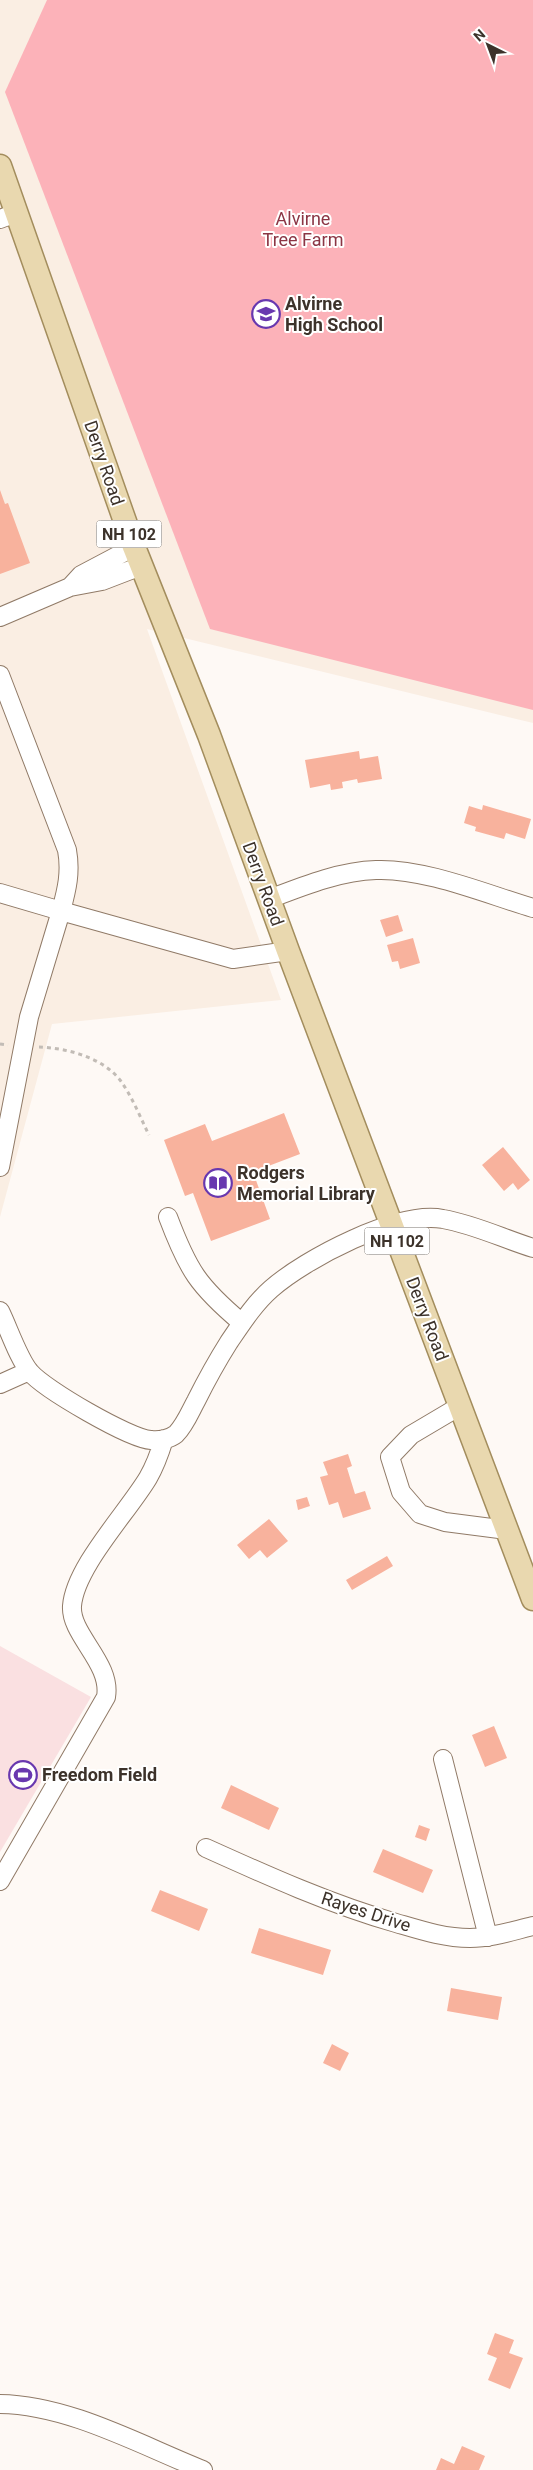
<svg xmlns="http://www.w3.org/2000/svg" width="533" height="2470" font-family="Roboto,sans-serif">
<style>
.built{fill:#faeee3}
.green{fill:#fae0e1}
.forest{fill:#fcb2b9}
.building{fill:#f8b29d}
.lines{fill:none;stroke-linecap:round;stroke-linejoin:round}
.minor-casing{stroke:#907a67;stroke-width:20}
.major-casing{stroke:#a38d5d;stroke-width:25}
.path{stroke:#c2bcb6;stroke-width:3;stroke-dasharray:4 4;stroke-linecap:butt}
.minor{stroke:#fff;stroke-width:18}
.major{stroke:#e9d8af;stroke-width:22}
.labels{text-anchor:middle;stroke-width:4;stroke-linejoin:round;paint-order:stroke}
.shield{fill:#fff;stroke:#76706a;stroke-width:1}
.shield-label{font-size:16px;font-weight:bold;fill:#3c322a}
.park-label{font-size:18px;fill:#8b3544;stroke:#fff}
.poi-label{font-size:18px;font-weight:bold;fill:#3c322a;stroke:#fff;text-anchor:start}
.street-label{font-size:18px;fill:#3c322a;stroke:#fff}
</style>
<rect width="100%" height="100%" fill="#fef9f5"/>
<path class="built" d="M0,0H533V723L147,629L281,1000L52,1024L0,1217Z"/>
<path class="green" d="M0,1646L91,1697L0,1852Z"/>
<path class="forest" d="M47,0H533V710L210,629L5,92Z"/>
<path class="building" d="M0,490L5,504L8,503L30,563L0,574Z
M359,751L360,759L378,756L382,779L358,783L357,779L342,782L343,788L331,790L330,784L310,788L305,760Z
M483,805L531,819L525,839L506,833L504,839L475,831L476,827L464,823L469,806L482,810Z
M398,915L403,931L386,937L380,920Z
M413,938L420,963L400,969L398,961L392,962L387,945Z
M284,1113L300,1154L253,1172L270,1219L211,1241L193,1193L185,1196L164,1140L205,1124L212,1141Z
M503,1147L530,1180L518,1190L513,1183L504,1191L482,1165Z
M348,1454L352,1466L347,1468L355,1494L365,1491L371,1509L343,1518L338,1502L329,1505L320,1477L328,1475L323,1462Z
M307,1497L310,1506L298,1510L296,1500Z
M269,1519L288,1541L267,1558L260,1550L249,1559L237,1545Z
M387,1556L393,1566L352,1590L346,1580Z
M494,1726L507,1758L485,1767L472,1735Z
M231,1785L279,1808L269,1830L221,1808Z
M419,1825L430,1829L426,1841L415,1837Z
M383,1849L433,1870L423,1893L373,1872Z
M160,1890L208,1909L199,1931L151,1911Z
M259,1928L331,1950L323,1975L251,1953Z
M451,1988L502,1997L498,2020L447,2011Z
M332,2044L349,2053L340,2071L323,2063Z
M495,2333L514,2340L509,2353L523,2358L510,2389L488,2380L497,2358L487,2354Z
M462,2446L485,2456L479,2470H436L441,2458L454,2464Z"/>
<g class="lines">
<defs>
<path id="minor" d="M0,219L16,213
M70,587L81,575L134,547
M0,617L70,587L102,581L141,566
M0,675L67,850C71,872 67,889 61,911L233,959L288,951
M0,893L61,911L29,1017L0,1167
M269,899C303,886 340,871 376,870C424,868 486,894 533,908
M168,1217C188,1270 198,1286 242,1323
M0,1311C8,1327 19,1360 30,1372C44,1389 130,1439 151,1440C159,1441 170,1439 176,1434C185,1425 190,1412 196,1401C206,1381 217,1361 229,1342C242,1323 254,1304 271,1289C305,1259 398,1210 443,1219C473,1224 504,1239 533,1248
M0,1384L29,1371
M460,1406L411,1435L390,1457L401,1492L420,1514L445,1522L507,1530
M443,1759L488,1937
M206,1848C268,1876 330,1904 396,1923C420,1930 444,1938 470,1938C492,1938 512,1931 533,1926
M0,1881L106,1697C112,1663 70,1635 72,1606C75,1567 127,1513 148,1478C155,1466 160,1452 164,1439
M0,2404C69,2405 140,2445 203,2470"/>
<path id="major" d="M0,166L134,547L209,735L288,951L533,1599"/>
</defs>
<use href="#minor" class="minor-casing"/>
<use href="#major" class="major-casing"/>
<path class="path" d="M0,1044L8,1045
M39,1047C66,1048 102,1057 120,1080C132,1096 140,1117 149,1135"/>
<use href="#minor" class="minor"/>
<use href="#major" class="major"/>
</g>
<defs>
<symbol id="school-ring" viewBox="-11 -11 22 22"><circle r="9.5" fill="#fff" stroke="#6838af" stroke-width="1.5"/><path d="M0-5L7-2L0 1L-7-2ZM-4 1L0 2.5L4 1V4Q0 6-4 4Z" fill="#6838af"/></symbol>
<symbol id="library-ring" viewBox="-11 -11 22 22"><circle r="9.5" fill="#fff" stroke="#6838af" stroke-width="1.5"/><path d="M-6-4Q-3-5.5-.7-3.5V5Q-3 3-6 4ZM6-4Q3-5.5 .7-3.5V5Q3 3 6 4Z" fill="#6838af"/></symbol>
<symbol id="stadium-ring" viewBox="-11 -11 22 22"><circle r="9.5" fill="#fff" stroke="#6838af" stroke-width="1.5"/><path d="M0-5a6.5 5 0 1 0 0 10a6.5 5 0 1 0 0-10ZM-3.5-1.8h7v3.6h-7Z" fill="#6838af"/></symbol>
</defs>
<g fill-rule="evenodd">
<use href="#school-ring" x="250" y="298" width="32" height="32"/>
<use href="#library-ring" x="202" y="1167" width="32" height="32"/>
<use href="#stadium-ring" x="7" y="1759" width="32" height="32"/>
</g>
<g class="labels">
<g class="shield">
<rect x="96.5" y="520.5" width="65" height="27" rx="4"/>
<rect x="364.5" y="1227.5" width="65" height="27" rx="4"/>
</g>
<g class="shield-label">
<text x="129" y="540">NH 102</text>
<text x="397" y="1247">NH 102</text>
</g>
<g class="park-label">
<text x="303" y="225">Alvirne<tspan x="303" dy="21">Tree Farm</tspan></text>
</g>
<g class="poi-label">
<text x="285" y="310">Alvirne<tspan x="285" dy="21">High School</tspan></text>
<text x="237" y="1179">Rodgers<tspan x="237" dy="21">Memorial Library</tspan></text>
<text x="42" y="1781">Freedom Field</text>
</g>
<g class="street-label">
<text transform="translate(104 463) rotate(71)" y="6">Derry Road</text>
<text transform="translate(263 884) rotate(70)" y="6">Derry Road</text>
<text transform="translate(427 1319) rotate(69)" y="6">Derry Road</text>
<text transform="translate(366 1912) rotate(18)" y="6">Rayes Drive</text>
</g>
</g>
<g transform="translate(488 45) rotate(318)" stroke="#ffffff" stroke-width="4" paint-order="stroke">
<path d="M0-4L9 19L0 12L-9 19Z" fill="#3c322a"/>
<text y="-8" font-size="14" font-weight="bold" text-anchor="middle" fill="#3c322a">N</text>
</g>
</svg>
